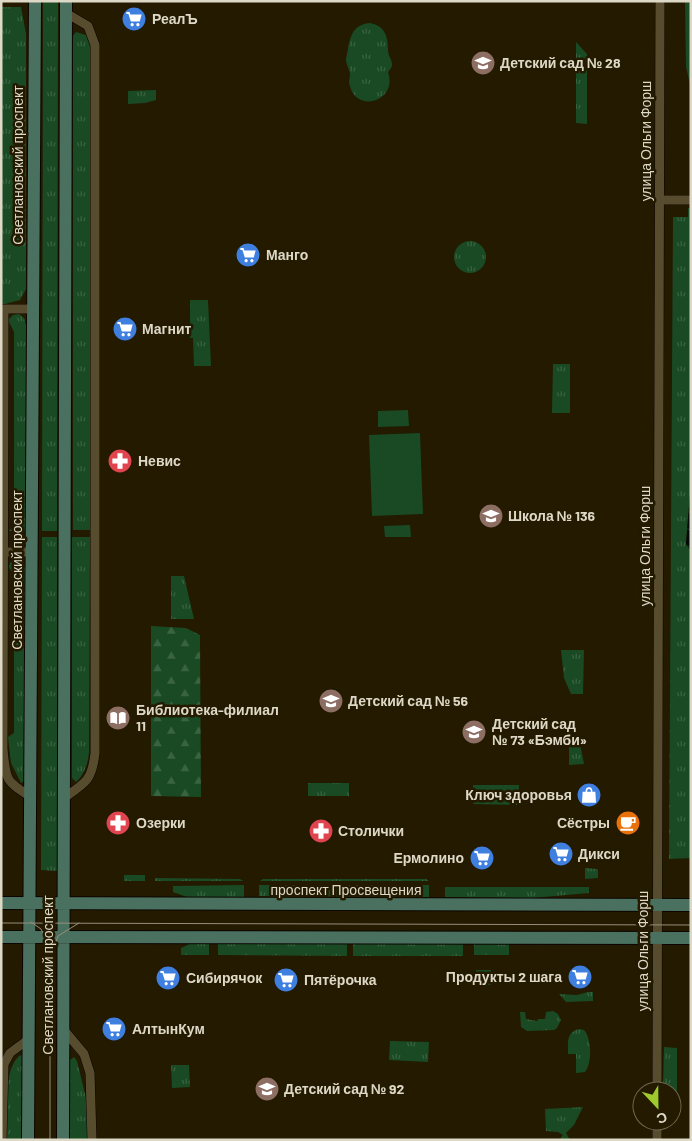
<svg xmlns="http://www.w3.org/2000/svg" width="692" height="1141" font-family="Barlow,sans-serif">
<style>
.grass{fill:url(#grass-tufts)}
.forest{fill:url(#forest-firs)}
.pitch{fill:#194a23}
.water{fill:url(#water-ripples)}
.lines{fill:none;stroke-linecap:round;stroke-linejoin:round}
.minor-casing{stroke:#0c0500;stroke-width:10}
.secondary-casing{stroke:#0c0500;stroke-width:14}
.minor{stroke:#574d2e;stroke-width:9}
.secondary{stroke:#4a715f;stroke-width:12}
.tram{stroke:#978f7b;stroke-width:1}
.labels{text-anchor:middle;stroke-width:5;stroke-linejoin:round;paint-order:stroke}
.poi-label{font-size:14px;font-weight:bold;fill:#ded8c7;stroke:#231a00;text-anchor:start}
.street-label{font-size:14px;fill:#ded8c7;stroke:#231a00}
</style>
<defs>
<pattern id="grass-tufts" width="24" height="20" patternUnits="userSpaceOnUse" patternTransform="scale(1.25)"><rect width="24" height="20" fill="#194a23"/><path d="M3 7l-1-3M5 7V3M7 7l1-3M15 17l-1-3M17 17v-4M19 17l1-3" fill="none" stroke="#3a6341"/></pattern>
<pattern id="forest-firs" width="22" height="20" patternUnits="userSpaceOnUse" patternTransform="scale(1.25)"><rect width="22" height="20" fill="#194a23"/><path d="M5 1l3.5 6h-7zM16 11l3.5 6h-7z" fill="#3a6341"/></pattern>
<pattern id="water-ripples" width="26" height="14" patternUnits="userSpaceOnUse" patternTransform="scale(1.25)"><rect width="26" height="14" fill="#00090b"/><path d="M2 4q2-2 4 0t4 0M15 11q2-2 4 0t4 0" fill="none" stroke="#252c2d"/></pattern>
</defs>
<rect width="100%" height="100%" fill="#231a00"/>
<path class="grass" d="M43,1H58L57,531H42Z
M1,7H21L26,34V289L20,300L1,305Z
M370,23C385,26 388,36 388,50C388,59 397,63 388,72C398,102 356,113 350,86C348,82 350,79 350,74C350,70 346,65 346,59C350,44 348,25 370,23Z
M76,32L86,35L90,46V530H73V36Z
M576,42L587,54V124L576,123Z
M156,90V100L145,103L128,104V91Z
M688,208H691V481L686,544L691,551V858L669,859L673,217H688Z
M454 257a16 16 0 1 1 32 0a16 16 0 1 1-32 0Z
M190,300H208L211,366H194L193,338H190Z
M19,314L24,318L26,325V531H9L14,526V332L8,320L13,315Z
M553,364H570V413H552Z
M42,537H57V871L41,870Z
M72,537H90L89,751C89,760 84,776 76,782L72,778Z
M17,559L23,561L26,569L24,781L21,783L11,763L8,737L14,733V576L9,567L10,563Z
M171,576H184L194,619H171Z
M561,650H584L583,694H571L564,678Z
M569,739H579L584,764L569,765Z
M308,783H349V796H308Z
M473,785H519V805L473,804Z
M585,868L598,869V878L585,879Z
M124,875H145V881H124Z
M155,878L240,879L243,881H155Z
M263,879H426L429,881H260Z
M244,885V897H187L173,892V886Z
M259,885H429V897L259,896Z
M445,887H589V893L532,898L445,897Z
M192,943H209V955H181V948Z
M218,944H347V956L218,955Z
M353,944H463V956H353Z
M474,944H509V955H474Z
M476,970H491V985H476Z
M588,992H593V1001L566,1002L559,994L577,995Z
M553,1011L558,1014L561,1020L557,1028L554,1030L527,1031L521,1027L520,1012H525L526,1019L537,1021L538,1019H545L546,1012Z
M579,1029L584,1030C592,1038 592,1064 585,1072L576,1073V1054H568C568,1043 566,1032 579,1029Z
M390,1041L429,1042L428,1062L389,1060Z
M664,1047L677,1048V1107H672V1091H663Z
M21,1055L24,1056L23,1140H7C7,1120 2,1066 21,1055Z
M74,1057L77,1061L87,1102V1140H70V1060Z
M171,1065H189L190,1087L172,1088Z
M583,1107L574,1125L566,1133L570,1140H559L563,1135L558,1132L546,1131L545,1109Z"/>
<path class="forest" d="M685,1H691V89L686,67Z
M151,626L186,628L200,635L201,797L151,796Z"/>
<path class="pitch" d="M408,410L409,426L378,427V411Z
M420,433L423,514L372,516L369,435Z
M410,525L411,537H385L384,526Z"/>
<path class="water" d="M691,481V551L686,544Z"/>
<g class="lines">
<defs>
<path id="minor" d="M660,200H691
M4,552H32
M31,797C5,781 6,780 3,749L4,309H33
M65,797C86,783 92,780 95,753V45L88,26L66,13
M63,1029L84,1054L90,1073L92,1140
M657,1091L660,1
M2,1140L4,1064L10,1053L29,1039
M657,1140V1121"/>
<path id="secondary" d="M1,903L691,905
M1,937L691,938
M28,1140L35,1
M63,1140L66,1"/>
</defs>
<use href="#minor" class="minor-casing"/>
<use href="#secondary" class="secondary-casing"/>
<use href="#minor" class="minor"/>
<use href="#secondary" class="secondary"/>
<path class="tram" d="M31,922L41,929L50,948V1140
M1,923L691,925
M52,953L58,936L79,923"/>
</g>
<defs>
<symbol id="supermarket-disc" viewBox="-11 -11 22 22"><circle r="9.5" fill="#3f7fe0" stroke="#231a00"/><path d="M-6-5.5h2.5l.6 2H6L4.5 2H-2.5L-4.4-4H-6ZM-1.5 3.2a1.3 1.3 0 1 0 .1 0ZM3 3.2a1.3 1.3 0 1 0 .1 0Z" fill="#fff"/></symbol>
<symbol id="school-disc" viewBox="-11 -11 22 22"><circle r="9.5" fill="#8d6e63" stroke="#231a00"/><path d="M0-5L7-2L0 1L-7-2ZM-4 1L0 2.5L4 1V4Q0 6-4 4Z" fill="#fff"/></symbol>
<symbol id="pharmacy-disc" viewBox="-11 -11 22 22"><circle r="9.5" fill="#e0444e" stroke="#231a00"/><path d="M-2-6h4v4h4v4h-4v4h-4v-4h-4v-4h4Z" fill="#fff"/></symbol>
<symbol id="library-disc" viewBox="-11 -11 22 22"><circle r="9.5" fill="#8d6e63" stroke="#231a00"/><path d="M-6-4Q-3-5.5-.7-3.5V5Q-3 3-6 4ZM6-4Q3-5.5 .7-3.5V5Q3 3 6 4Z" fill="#fff"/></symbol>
<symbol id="shop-disc" viewBox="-11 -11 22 22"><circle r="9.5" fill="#3f7fe0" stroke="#231a00"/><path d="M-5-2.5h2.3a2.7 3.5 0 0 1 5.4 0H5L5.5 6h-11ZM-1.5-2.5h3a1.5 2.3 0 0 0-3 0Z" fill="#fff"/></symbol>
<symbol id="cafe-disc" viewBox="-11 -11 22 22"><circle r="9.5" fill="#e8710a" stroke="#231a00"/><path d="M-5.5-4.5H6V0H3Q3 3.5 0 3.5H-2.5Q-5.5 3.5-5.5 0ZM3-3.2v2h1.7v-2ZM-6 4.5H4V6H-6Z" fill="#fff"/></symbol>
</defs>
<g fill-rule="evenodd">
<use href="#supermarket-disc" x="120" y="5" width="28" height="28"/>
<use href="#school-disc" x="469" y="49" width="28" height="28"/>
<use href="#supermarket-disc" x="234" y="241" width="28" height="28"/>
<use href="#supermarket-disc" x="111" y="315" width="28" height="28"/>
<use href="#pharmacy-disc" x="106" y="447" width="28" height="28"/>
<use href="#school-disc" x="477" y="502" width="28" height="28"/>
<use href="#school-disc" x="317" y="687" width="28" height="28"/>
<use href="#library-disc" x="104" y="704" width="28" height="28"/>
<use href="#school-disc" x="460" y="718" width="28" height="28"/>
<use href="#shop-disc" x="575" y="781" width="28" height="28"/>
<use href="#pharmacy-disc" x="104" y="809" width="28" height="28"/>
<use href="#cafe-disc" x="614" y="809" width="28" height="28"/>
<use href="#pharmacy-disc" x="307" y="817" width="28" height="28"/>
<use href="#supermarket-disc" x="547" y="840" width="28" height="28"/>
<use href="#supermarket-disc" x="468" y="844" width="28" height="28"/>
<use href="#supermarket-disc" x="566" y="963" width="28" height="28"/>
<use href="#supermarket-disc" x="154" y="964" width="28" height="28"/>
<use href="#supermarket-disc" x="272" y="966" width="28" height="28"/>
<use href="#supermarket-disc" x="100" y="1015" width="28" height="28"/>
<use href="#school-disc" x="253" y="1075" width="28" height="28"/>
</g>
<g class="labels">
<g class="poi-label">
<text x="152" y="24">РеалЪ</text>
<text x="500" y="68">Детский сад № 28</text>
<text x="266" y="260">Манго</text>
<text x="142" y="334">Магнит</text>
<text x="138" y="466">Невис</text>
<text x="508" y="521">Школа № 136</text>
<text x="348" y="706">Детский сад № 56</text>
<text x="136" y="715">Библиотека-филиал<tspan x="136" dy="16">11</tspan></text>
<text x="492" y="729">Детский сад<tspan x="492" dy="16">№ 73 «Бэмби»</tspan></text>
<text x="572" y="800" text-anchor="end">Ключ здоровья</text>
<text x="136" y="828">Озерки</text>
<text x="610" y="828" text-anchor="end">Сёстры</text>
<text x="338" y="836">Столички</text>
<text x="578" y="859">Дикси</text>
<text x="464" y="863" text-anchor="end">Ермолино</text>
<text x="562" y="982" text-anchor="end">Продукты 2 шага</text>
<text x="186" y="983">Сибирячок</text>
<text x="304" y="985">Пятёрочка</text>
<text x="132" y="1034">АлтынКум</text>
<text x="284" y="1094">Детский сад № 92</text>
</g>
<g class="street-label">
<text transform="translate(646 141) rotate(-90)" y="5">улица Ольги Форш</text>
<text transform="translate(18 165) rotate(-90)" y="5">Светлановский проспект</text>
<text transform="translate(645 546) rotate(-90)" y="5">улица Ольги Форш</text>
<text transform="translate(17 570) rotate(-90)" y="5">Светлановский проспект</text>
<text x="346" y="895">проспект Просвещения</text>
<text transform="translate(643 951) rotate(-90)" y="5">улица Ольги Форш</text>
<text transform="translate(48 975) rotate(-90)" y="5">Светлановский проспект</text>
</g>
</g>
<rect width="692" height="1141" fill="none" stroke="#ded8c7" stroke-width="5"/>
<g transform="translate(657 1106) rotate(158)"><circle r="24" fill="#231a00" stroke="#6e6650"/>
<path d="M0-4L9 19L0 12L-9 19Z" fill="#9fca2d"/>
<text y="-8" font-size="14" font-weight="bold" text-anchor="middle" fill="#ded8c7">С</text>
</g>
</svg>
